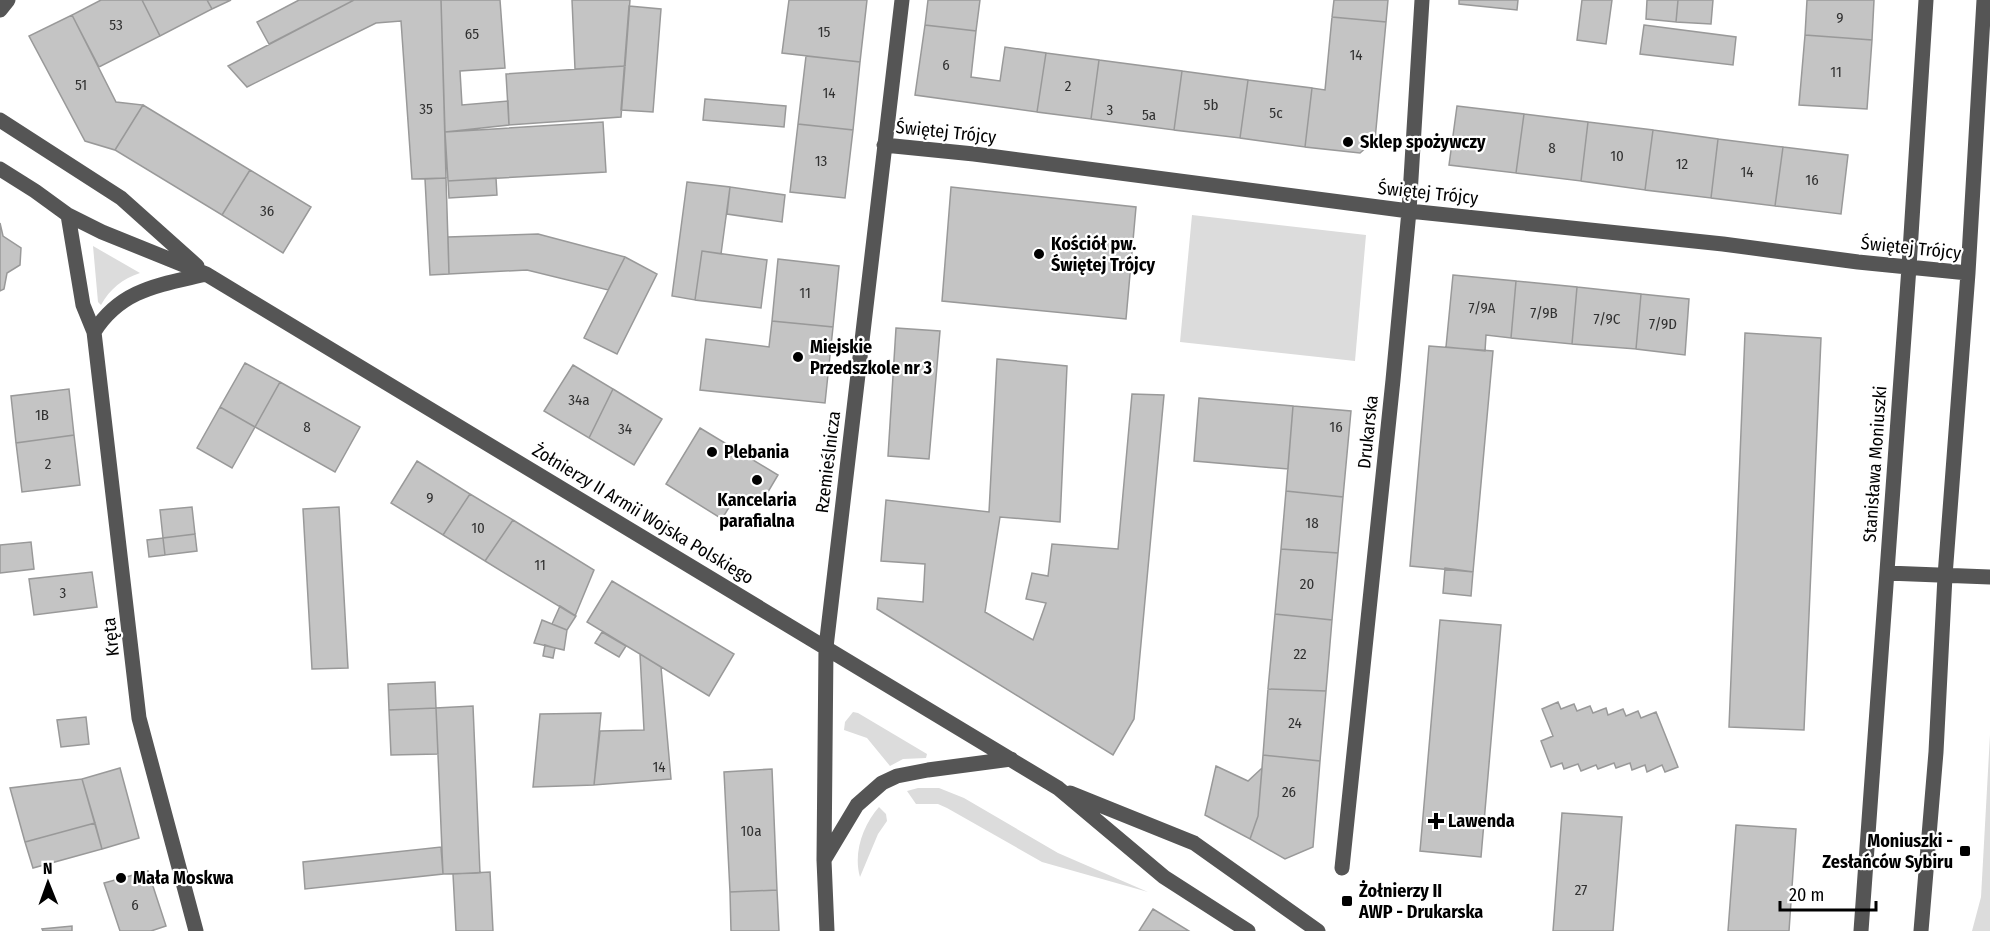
<svg xmlns="http://www.w3.org/2000/svg" width="1990" height="931" font-family="'Fira Sans Condensed',sans-serif">
<style>
.green{fill:#dcdcdc}
.building{fill:#c4c4c4;stroke:#999;stroke-width:1.5}
.lines{fill:none;stroke-linecap:round;stroke-linejoin:round}
.minor{stroke:#555;stroke-width:15}
.poi-dot{fill:#000;stroke:#fff;stroke-width:2}
.labels{text-anchor:middle;stroke-width:4.5;stroke-linejoin:round;paint-order:stroke}
.number-label{font-size:15px;fill:#313131}
.street-label{font-size:18px;fill:#000;stroke:#fff}
.poi-label{font-size:18px;font-weight:bold;fill:#000;stroke:#fff;text-anchor:start}
</style>
<rect width="100%" height="100%" fill="#fff"/>
<path class="green" d="M1192,215L1366,235L1355,361L1180,342Z
M93,246L140,273C122,279 110,289 101,305L98,302Z
M853,712L858,713L927,754L926,758L903,759L890,766L867,738L844,730L845,722Z
M1990,735V931H1972L1981,897Z
M918,788H939L964,798L1058,853L1148,892L1042,862L947,808L938,804H916L907,791Z
M879,807L886,814L887,821L878,834L860,877C853,853 863,825 879,807Z"/>
<path class="building" d="M101,0H142L160,36L99,67L72,15Z
M142,0H207L212,9L160,36Z
M207,0H231L212,9Z
M299,0H354L269,44L257,22Z
M354,0H441L446,178L412,179L401,21L376,23L247,87L228,66Z
M441,0H500L505,68L460,71L462,105L508,101L509,125L445,132Z
M572,0H630L625,66L575,69Z
M789,0H867L860,62L782,53Z
M928,0H980L976,31L925,25Z
M1334,0H1388L1386,22L1332,17Z
M1459,0H1518L1517,10L1459,4Z
M1582,0H1612L1606,44L1577,40Z
M1647,0H1678L1676,22L1646,19Z
M1678,0H1713L1711,24L1676,22Z
M1807,0H1874L1872,40L1805,35Z
M629,6L661,9L653,112L621,110Z
M72,15L116,102L143,105L115,150L85,141L29,36Z
M1332,17L1386,22L1375,140L1360,153L1305,147L1312,88L1325,90Z
M925,25L976,31L971,77L1000,81L1005,47L1046,53L1037,112L915,95Z
M1644,25L1736,37L1733,65L1640,54Z
M1805,35L1872,40L1867,109L1799,105Z
M1046,53L1099,60L1091,119L1037,112Z
M806,56L860,62L853,130L798,124Z
M1099,60L1182,71L1174,130L1091,119Z
M625,66L621,117L509,125L506,74Z
M1182,71L1248,80L1240,138L1174,130Z
M1248,80L1312,88L1305,147L1240,138Z
M705,99L786,106L784,127L703,120Z
M143,105L250,170L222,215L115,150Z
M1457,106L1524,114L1516,173L1449,165Z
M1524,114L1588,122L1581,181L1516,173Z
M603,122L606,172L448,181L445,132Z
M1588,122L1653,130L1645,190L1581,181Z
M798,124L853,130L845,198L790,192Z
M1653,130L1718,139L1711,198L1645,190Z
M1718,139L1783,147L1775,206L1711,198Z
M1783,147L1848,155L1841,214L1775,206Z
M250,170L311,207L283,253L222,215Z
M446,178L449,274L430,275L425,179Z
M496,178L497,195L449,198L448,181Z
M687,182L730,187L721,254L702,251L695,300L672,296Z
M730,187L785,195L782,222L727,214Z
M951,187L1136,207L1126,319L942,301Z
M0,223L3,236L21,248L20,265L7,273L4,289L0,291Z
M538,234L625,257L608,290L527,270L449,274L448,237Z
M702,251L767,260L761,308L695,300Z
M625,257L657,274L617,354L584,338Z
M778,259L839,266L833,327L772,321Z
M1453,275L1516,281L1511,338L1486,335L1485,351L1446,347Z
M1516,281L1577,287L1572,344L1511,338Z
M1577,287L1641,294L1636,349L1572,344Z
M1641,294L1689,299L1685,355L1636,349Z
M772,321L833,327L825,403L700,390L706,339L769,347Z
M896,328L940,331L929,459L888,456Z
M1745,333L1821,338L1804,730L1729,727Z
M1429,346L1493,351L1473,572L1410,566Z
M997,359L1067,366L1060,522L1000,517L985,612L1033,640L1046,603L1026,599L1032,573L1048,576L1052,544L1118,549L1132,394L1164,395L1134,719L1113,755L877,609L878,598L923,602L925,564L881,561L886,500L989,512Z
M245,363L280,382L255,427L220,407Z
M573,365L613,389L589,438L544,411Z
M280,382L360,427L335,472L255,427Z
M69,389L74,435L16,443L11,396Z
M613,389L662,419L634,465L589,438Z
M1199,398L1293,406L1288,469L1194,461Z
M1293,406L1351,411L1343,497L1286,491Z
M220,407L255,427L232,468L197,448Z
M700,428L778,475L759,507L737,494L722,519L666,484Z
M74,435L80,485L22,492L16,443Z
M417,461L470,494L443,535L391,503Z
M1286,491L1343,497L1338,553L1281,549Z
M470,494L513,520L485,561L443,535Z
M192,507L195,534L163,538L160,510Z
M339,507L348,668L312,669L303,509Z
M513,520L594,570L575,616L485,561Z
M195,534L197,551L165,555L163,538Z
M163,538L165,555L149,557L147,540Z
M31,542L34,569L0,573V545Z
M1281,549L1338,553L1332,620L1275,614Z
M1445,568L1473,572L1471,596L1443,593Z
M92,572L97,607L34,615L29,579Z
M612,581L734,654L709,696L587,622Z
M560,606L576,616L567,630L552,624Z
M1275,614L1332,620L1326,691L1268,689Z
M542,620L567,630L564,650L534,643Z
M1440,620L1501,625L1481,857L1420,851Z
M602,632L626,646L619,657L595,643Z
M545,645L555,648L553,658L543,656Z
M640,654L661,667L671,779L594,785L600,731L644,730Z
M435,682L436,708L389,710L388,684Z
M1268,689L1326,691L1320,761L1263,755Z
M1558,702L1561,709L1574,704L1577,711L1590,706L1593,713L1606,708L1608,715L1623,709L1626,716L1638,711L1641,718L1656,712L1678,767L1665,772L1662,765L1647,772L1645,765L1632,770L1630,763L1616,768L1614,763L1598,769L1596,765L1581,771L1578,764L1564,769L1562,763L1551,767L1541,741L1553,736L1542,709Z
M473,706L480,873L443,874L436,708Z
M436,708L438,754L391,755L389,710Z
M601,713L594,785L533,787L540,714Z
M86,717L89,744L61,747L57,720Z
M1263,755L1320,761L1313,847L1285,859L1250,839L1258,816Z
M1216,766L1248,781L1262,768L1258,816L1250,839L1205,815Z
M120,768L139,838L102,849L82,779Z
M772,769L777,890L730,892L724,772Z
M82,779L95,823L25,842L10,788Z
M1562,813L1622,817L1613,931H1553Z
M95,823L102,849L33,868L25,842Z
M1736,825L1796,829L1789,931H1728Z
M441,847L443,874L305,889L303,862Z
M148,871L166,926L151,931H120L104,883Z
M490,872L493,931H456L453,874Z
M777,890L779,931H731L730,892Z
M1153,909L1189,931H1139Z
M72,926V931H43L42,929Z"/>
<g class="lines">
<path class="minor" d="M0,10L8,0
M0,120L121,198L197,266
M884,145L974,154L1409,211L1723,244L1858,262L1968,273
M0,169L35,191L68,215L102,232L206,274L1058,788L1164,877L1248,931
M68,215L83,305L94,332L139,718L196,931
M94,332C121,289 160,285 206,274
M1887,573L1990,577
M1070,793L1194,843L1318,931
M824,860L857,805L882,783L897,776L928,770L1011,759
M1342,868L1393,380L1409,211L1422,0
M827,931L824,860L826,647L902,0
M1861,931L1909,267L1926,0
M1921,931L1936,752L1945,576L1968,273L1984,0"/>
</g>
<g class="poi-dot">
<circle cx="1348" cy="142" r="6"/>
<circle cx="1039" cy="254" r="6"/>
<circle cx="798" cy="357" r="6"/>
<circle cx="712" cy="452" r="6"/>
<circle cx="757" cy="480" r="6"/>
<path d="M1433 812h6v6h6v6h-6v6h-6v-6h-6v-6h6z"/>
<rect x="1959" y="845" width="12" height="12" rx="3"/>
<circle cx="121" cy="878" r="6"/>
<rect x="1341" y="895" width="12" height="12" rx="3"/>
</g>
<g class="labels">
<g class="number-label">
<text x="1840" y="23">9</text>
<text x="116" y="30">53</text>
<text x="824" y="37">15</text>
<text x="472" y="39">65</text>
<text x="1356" y="60">14</text>
<text x="946" y="70">6</text>
<text x="1836" y="77">11</text>
<text x="81" y="90">51</text>
<text x="1068" y="91">2</text>
<text x="829" y="98">14</text>
<text x="1211" y="110">5b</text>
<text x="426" y="114">35</text>
<text x="1110" y="115">3</text>
<text x="1276" y="118">5c</text>
<text x="1149" y="120">5a</text>
<text x="1552" y="153">8</text>
<text x="1617" y="161">10</text>
<text x="821" y="166">13</text>
<text x="1682" y="169">12</text>
<text x="1747" y="177">14</text>
<text x="1812" y="185">16</text>
<text x="267" y="216">36</text>
<text x="805" y="298">11</text>
<text x="1482" y="313">7/9A</text>
<text x="1544" y="318">7/9B</text>
<text x="1607" y="324">7/9C</text>
<text x="1663" y="329">7/9D</text>
<text x="579" y="405">34a</text>
<text x="42" y="420">1B</text>
<text x="307" y="432">8</text>
<text x="1336" y="432">16</text>
<text x="625" y="434">34</text>
<text x="48" y="469">2</text>
<text x="430" y="503">9</text>
<text x="1312" y="528">18</text>
<text x="478" y="533">10</text>
<text x="540" y="570">11</text>
<text x="1307" y="589">20</text>
<text x="63" y="598">3</text>
<text x="1300" y="659">22</text>
<text x="1295" y="728">24</text>
<text x="659" y="772">14</text>
<text x="1289" y="797">26</text>
<text x="751" y="836">10a</text>
<text x="1581" y="895">27</text>
<text x="135" y="910">6</text>
</g>
<g class="street-label">
<text transform="translate(946 132) rotate(6)" y="6">Świętej Trójcy</text>
<text transform="translate(1428 193) rotate(6)" y="6">Świętej Trójcy</text>
<text transform="translate(1911 248) rotate(6)" y="6">Świętej Trójcy</text>
<text transform="translate(1368 432) rotate(-84)" y="6">Drukarska</text>
<text transform="translate(828 462) rotate(-83)" y="6">Rzemieślnicza</text>
<text transform="translate(1875 464) rotate(-86)" y="6">Stanisława Moniuszki</text>
<text transform="translate(643 514) rotate(31)" y="6">Żołnierzy II Armii Wojska Polskiego</text>
<text transform="translate(111 637) rotate(-96)" y="6">Kręta</text>
</g>
<g class="poi-label">
<text x="1360" y="148">Sklep spożywczy</text>
<text x="1051" y="250">Kościół pw.<tspan x="1051" dy="21">Świętej Trójcy</tspan></text>
<text x="810" y="353">Miejskie<tspan x="810" dy="21">Przedszkole nr 3</tspan></text>
<text x="724" y="458">Plebania</text>
<text x="757" y="506" text-anchor="middle">Kancelaria<tspan x="757" dy="21">parafialna</tspan></text>
<text x="1448" y="827">Lawenda</text>
<text x="1953" y="847" text-anchor="end">Moniuszki -<tspan x="1953" dy="21">Zesłańców Sybiru</tspan></text>
<text x="133" y="884">Mała Moskwa</text>
<text x="1359" y="897">Żołnierzy II<tspan x="1359" dy="21">AWP - Drukarska</tspan></text>
</g>
</g>
<g transform="translate(48 883) rotate(359)" stroke="#ffffff" stroke-width="4.5" paint-order="stroke">
<path d="M0-4.5L10 22L0 15L-10 22Z" fill="#000000"/>
<text y="-9" font-size="16" font-weight="bold" text-anchor="middle" fill="#000000">N</text>
</g>
<path d="M1780 901v9h96v-9" fill="none" stroke="#000000" stroke-width="3"/>
<text x="1789" y="901" font-size="18" fill="#000000" stroke="#ffffff" stroke-width="4.5" paint-order="stroke">20 m</text>
</svg>
